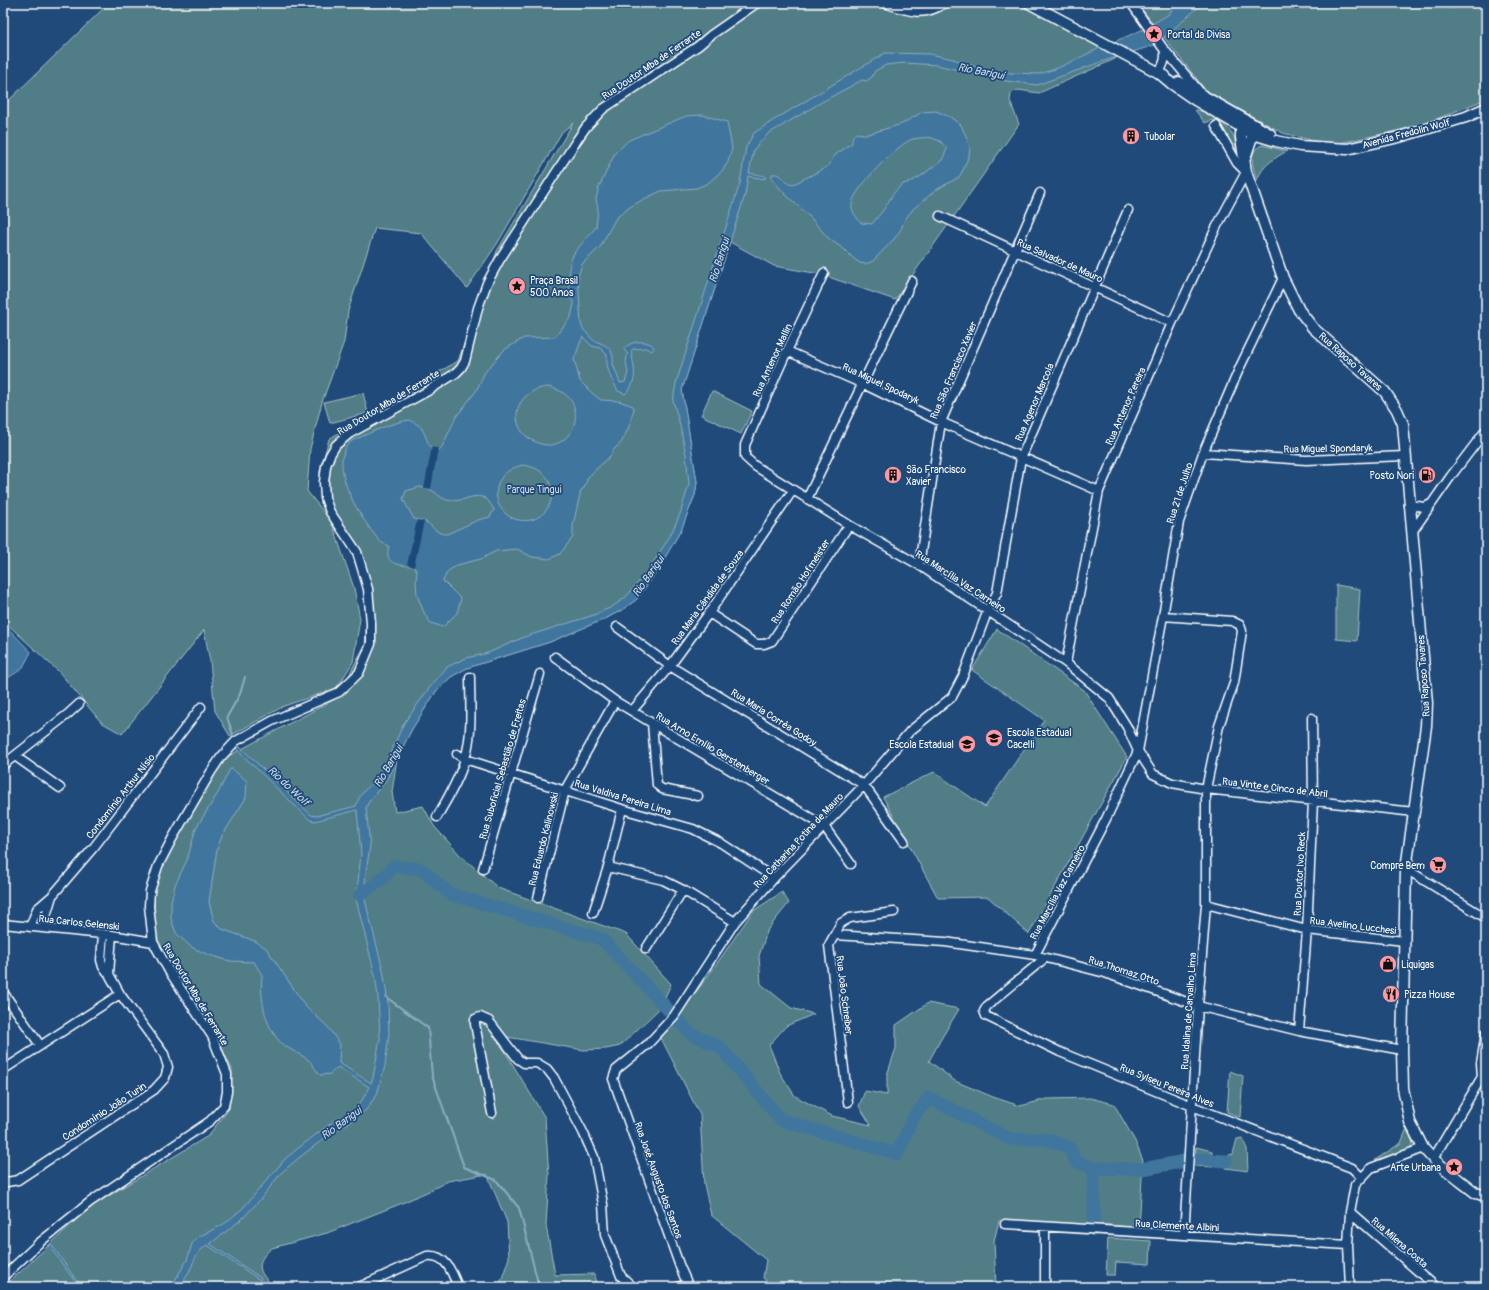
<svg xmlns="http://www.w3.org/2000/svg" width="1489" height="1290" font-family="Pangolin,sans-serif">
<style>
.green{fill:#517d86;stroke:#a8bec2;fill-rule:evenodd}
.water{fill:#40769d;stroke:#8cadc4;fill-rule:evenodd}
.pier{fill:#1f4a7a}
.lines{fill:none;stroke-linecap:round;stroke-linejoin:round}
.stream{stroke:#8cadc4;stroke-width:2}
.river{stroke:#40769d;stroke-width:13}
.minor-casing{stroke:#fff;stroke-width:11}
.major-casing{stroke:#fff;stroke-width:13}
.minor{stroke:#1f4a7a;stroke-width:8}
.major{stroke:#1f4a7a;stroke-width:10}
.labels{text-anchor:middle;stroke-width:3.5;stroke-linejoin:round;paint-order:stroke}
.poi-label{font-size:10px;fill:#fff;stroke:#1f4a7a;text-anchor:start}
.street-label{font-size:10px;fill:#fff;stroke:#1f4a7a}
.park-label{font-size:10px;fill:#d4dee1;stroke:#1f4a7a}
.water-label{font-size:11px;font-style:italic;fill:#cfdde6;stroke:#1f4a7a}
</style>
<rect width="100%" height="100%" fill="#1f4a7a"/>
<filter id="ink" filterUnits="userSpaceOnUse"><feTurbulence type="fractalNoise" baseFrequency=".025" numOctaves="2"/><feDisplacementMap in="SourceGraphic" scale="8" xChannelSelector="R" yChannelSelector="G"/><feConvolveMatrix kernelMatrix="1 2 1 2 8 2 1 2 1" color-interpolation-filters="sRGB"/></filter>
<g filter="url(#ink)">
<path class="green" d="M109,3H1028L1119,55L1115,59L1039,93L1018,90L1011,93L1010,101L1019,124L895,300L820,274L774,266L730,242L682,390L697,482L695,495L681,530L656,573L636,600L622,610L607,618L550,642L467,668L451,677L437,690L412,729L397,758L392,792L395,812L423,806L434,826L460,855L498,888L626,934L671,984L660,1008L620,1046L606,1049L584,1050L495,1035L545,1118L549,1175L546,1225L555,1275L594,1274L599,1287H499L509,1258L507,1222L487,1174L448,1181L429,1191L400,1204L327,1233L272,1248C254,1262 258,1274 275,1287H4L90,1207L208,1136L229,1109L232,1069L208,1021L171,967L158,941L155,927L154,883L180,827L221,760L339,697L353,667L365,645L367,622L366,593L350,549L331,520L354,588L360,619L353,662L337,688L284,706L230,736L215,711L210,661L204,630L122,734L101,722L60,673L3,620V106ZM573,123L497,251L458,361L397,396L329,439L320,471L321,504L330,520L307,491L310,449L322,402L344,342L348,311L375,228L421,233L467,288L497,244L562,132Z
M1137,3H1486V99L1419,126L1330,145L1283,133L1207,92Z
M1195,110C1203,109 1228,126 1232,133C1236,139 1235,145 1236,152H1234L1219,123L1213,120L1205,123Z
M1262,145L1287,151C1273,159 1263,165 1257,180C1253,168 1247,151 1262,145Z
M712,391L752,411L741,434L701,415Z
M363,393L368,413L330,423L324,402Z
M1336,585L1360,589L1357,641L1336,639Z
M997,629L1084,690L1127,757L1029,934L988,897L938,898L883,797L934,772L985,807L1044,720L972,670Z
M782,892L789,903L768,929L759,956L761,984L791,1008L814,1014L786,1026L769,1045L780,1073L795,1096L832,1116L871,1125L859,1106L865,1091L887,1095V1075L896,1048V1025L928,1003L959,1009L941,1039L929,1061L955,1081L993,1097L1020,1106L1047,1099L1090,1098L1114,1104L1135,1141L1143,1161L1139,1228L1099,1224L1067,1225L999,1221L994,1241L996,1287H774L763,1278L766,1260L711,1215L704,1184L700,1115L661,1038L711,972L753,911Z
M1230,1071L1243,1076L1240,1117L1227,1112Z
M1407,1128L1413,1143L1409,1150L1375,1160L1401,1143Z
M1242,1138L1247,1149L1248,1171L1226,1168L1225,1156L1233,1154L1237,1139Z
M1196,1147L1212,1151L1213,1167L1195,1166Z
M1108,1238L1151,1241L1150,1264L1116,1262L1115,1275H1106Z"/>
<path class="water" d="M1177,3H1203L1155,45L1101,62L1037,85L1006,81L937,65L904,63L886,65L875,71L871,78L866,81L862,80L820,103L768,134L754,149L749,173L765,176V179L748,176L745,195L682,390L697,482L695,495L681,530L656,573L636,600L622,610L607,618L550,642L467,668L451,677L437,690L412,729L387,779L368,803L366,808L370,846L366,872L364,896L383,970L388,1003L389,1034L385,1066L377,1094L366,1110L350,1122L329,1135L300,1157L281,1173L260,1200L242,1219L210,1244L261,1278L260,1280L207,1245C196,1253 195,1259 190,1270C187,1276 183,1282 180,1287H171L187,1260L192,1244L198,1237L224,1224L243,1208L285,1159L302,1145L338,1118L349,1115L361,1102L369,1087L338,1067L330,1074L320,1075C315,1070 312,1062 307,1059C299,1053 287,1049 280,1042C264,1024 260,998 262,975L254,962L230,961L209,955L191,947L176,933L171,919V902L175,885L187,860L196,828L218,793L230,769H232L247,781L246,798L222,836L217,849L209,902L214,921L222,929L255,941L266,948L306,1007L327,1026L340,1044L339,1063L371,1083L373,1078L380,1038L378,997L375,975L356,899L361,854L357,810L315,821L310,820L234,747L237,744L311,815L316,816L356,806C359,794 368,786 378,780L404,723L430,687L447,667L466,658L488,653L524,637L594,615L612,607L626,597L650,568L670,536L680,514L689,484L686,455L679,421L673,401L676,383L740,183L746,147L754,133L774,120L885,53L930,54L953,59L976,67L1011,73L1039,74L1058,68L1104,46L1144,29L1169,14Z
M1424,3H1471C1452,12 1443,8 1424,3Z
M936,111L950,117L961,125L966,136L970,148L969,155L963,170L959,177L936,190L914,208L906,218L900,231L894,239L873,261L866,264L860,263L854,259L845,250L828,238L810,217L785,194L772,179V174C781,172 784,183 792,185L827,167L835,155L852,143C852,138 852,135 857,133L863,134H868L902,124L922,112ZM929,137L940,141L947,149L942,160L921,176L912,181L901,185L893,194L884,209L872,224L861,223C857,218 851,211 852,204C854,188 896,147 910,140C915,138 923,138 929,137Z
M703,115L727,122L732,148L728,162L722,171L708,183L697,188L661,191L644,199L630,207L616,218L600,247L582,264L578,277L581,324L583,329L593,340L605,345L611,350L613,357V364L620,383L625,382L628,373L626,361L628,354L624,350V348C633,341 641,340 651,344L654,348L652,351L646,348L633,349L631,351C634,367 639,382 625,394L618,391C612,379 605,368 607,355L600,348L592,346L583,337C579,343 578,351 574,359L580,381L593,394L601,400L619,401L633,406L634,408L629,427L621,443L614,449L611,455L588,477L584,488L581,490L573,525V537L560,554L549,559L532,557L517,549L496,551L481,559L457,565L447,572L443,581L461,599L457,613L443,627L431,623L425,615L417,595L416,582L417,571L414,567C401,564 383,567 389,546C386,544 383,544 381,542C377,539 374,533 371,530C357,511 326,462 352,441C354,439 359,438 363,436C378,429 392,423 409,420C413,422 420,425 422,429C428,438 426,449 439,450L442,447L456,417L476,391L485,372L504,350L524,338L555,337L571,317L574,304L569,294L570,262L574,253L596,227L598,209L596,199L599,187L615,153L629,140L686,116ZM547,387C598,395 572,462 534,441C527,438 522,433 519,426C511,405 528,389 547,387ZM523,465C570,471 554,531 515,519C508,517 501,510 498,503C492,483 504,469 523,465ZM419,487C423,488 428,488 431,490C437,493 440,498 447,500C467,505 481,483 494,510L490,517L478,520L447,534C436,535 433,525 424,521C421,520 417,520 414,519L403,499L406,491Z
M3,623L31,652L22,669L3,681Z
M51,1244L81,1287H79L49,1246Z"/>
<path class="pier" d="M432,446L434,448H438L431,489L424,488Z
M417,520L424,521L414,567L407,565Z"/>
<g class="lines">
<path class="stream" d="M233,735L227,717L240,694L245,677
M386,997L428,1028L432,1076L464,1167L496,1180L519,1208L539,1287"/>
<path class="river" d="M360,895L380,881L394,866L421,869L450,894L602,939L691,1034L720,1047L781,1120L897,1154L913,1118L929,1098L1010,1139H1045L1069,1147L1075,1161L1094,1168L1143,1169L1195,1159L1226,1161
M1094,1230V1168"/>
<defs>
<path id="minor" d="M885,3C908,11 923,18 945,3
M1131,3L1163,48L1200,92
M1159,73C1163,65 1167,58 1164,49
M940,216L1172,323
M824,273L787,351L745,445V457L755,466L849,525L919,565L1066,663L1109,698L1127,727L1138,751L1153,774L1172,783L1206,789L1414,812
M787,351L863,384L941,422L1099,491
M1203,453L1306,460L1405,456
M807,499L912,281
M1409,505L1425,507L1431,504
M1412,532L1451,476L1486,430
M919,565L941,422L1040,193
M709,613L756,644H764L772,641L849,525
M1163,616L1232,621L1240,625L1242,631L1234,683L1219,726L1206,789V904L1198,1006L1184,1235
M617,627L670,666L864,785L904,841
M555,657L615,701L824,826L851,864
M1066,663L1099,491L1172,323L1216,228L1246,172L1237,163L1216,126
M632,711L670,666L709,613L793,490
M652,723L657,785L662,789L698,796
M457,754L465,759L622,809L693,829L721,843L774,878
M15,756L60,788
M3,765L68,714L79,704
M437,817C447,799 459,780 465,759C473,733 470,704 470,677
M608,867L663,880L683,890L735,922
M483,869L540,674
M1406,869L1486,918
M538,898L565,790L615,701
M1206,904L1307,930L1404,941
M593,913L608,867L622,809
M3,924L112,935L153,942
M30,927L37,909L52,896L94,847L201,707
M45,928L46,916L52,896
M835,935L945,942L1035,955L1105,973L1198,1006L1299,1031L1402,1050
M646,949L683,890
M1035,955L1106,819L1138,751L1163,616L1179,522L1203,453L1240,367L1283,278
M1045,958L987,1006L984,1011L986,1016L1060,1052L1192,1106L1352,1168L1361,1177
M109,974L112,935
M3,992L40,1045
M1299,1031L1307,930L1313,801L1312,718
M3,1070L120,994
M1482,1077L1481,1063L1486,1033
M848,1102L829,945L841,923L850,918L894,912
M492,1113L475,1024V1019L480,1017L489,1021L518,1059L524,1063H537L547,1069L554,1078L583,1132L594,1157L603,1204L605,1235L621,1276L633,1287
M1433,1159L1486,1070
M7,1182L18,1180L154,1090L165,1078L168,1067L164,1054L120,994L109,974L103,967L101,960L103,934
M1350,1212L1436,1287
M1005,1224L1348,1245
M3,1277L39,1243L90,1202L210,1121L224,1106L227,1092V1074L212,1036L169,971L153,942L149,906L150,891L158,866L172,839L211,772L221,757L236,741L272,721L339,692L359,673L371,644V623L368,589L357,552L330,512L325,498L324,482L326,466L330,455L336,445L349,434L426,392L456,373L461,368L465,361L478,308L487,283L499,261L577,140L586,127L603,109L698,46L711,35L757,3
M359,1287L427,1256C446,1254 452,1272 458,1287
M678,1287L687,1284
M689,1287L680,1267L613,1079L616,1070L648,1044L674,1016L735,922L774,878L864,785L910,731L952,697L963,676L988,610L997,593L1021,458L1128,210
M1045,1287V1227
M1350,1287L1348,1245L1350,1212L1355,1185L1371,1168L1423,1148"/>
<path id="major" d="M1029,3L1165,76
M1159,73L1172,84L1195,100L1253,134L1276,141L1300,146L1347,149L1399,137L1466,117L1486,108
M1179,82L1270,134
M1244,120L1241,126V137L1246,172L1283,278L1299,310L1313,328L1385,392L1397,410L1403,424L1427,703L1426,726L1406,869L1402,1050L1403,1088L1410,1122L1423,1148L1433,1159L1459,1180L1476,1193L1486,1196
M1245,158L1253,134V127"/>
</defs>
<use href="#minor" class="minor-casing"/>
<use href="#major" class="major-casing"/>
<use href="#minor" class="minor"/>
<use href="#major" class="major"/>
</g>
</g>
<defs>
<symbol id="sight-disc" viewBox="-11 -11 22 22"><circle r="9.5" fill="#ff9aa2" stroke="#1f4a7a"/><path d="M0-6L1.8-2.2L6-1.7L2.9 1.2L3.7 5.4L0 3.3L-3.7 5.4L-2.9 1.2L-6-1.7L-1.8-2.2Z" fill="#111"/></symbol>
<symbol id="building-disc" viewBox="-11 -11 22 22"><circle r="9.5" fill="#ff9aa2" stroke="#1f4a7a"/><path d="M-4-6H4V6H1V3H-1V6H-4ZM-2.5-4.3h1.7v1.8h-1.7ZM.8-4.3h1.7v1.8H.8ZM-2.5-1h1.7V.8h-1.7ZM.8-1h1.7V.8H.8Z" fill="#111"/></symbol>
<symbol id="fuel-disc" viewBox="-11 -11 22 22"><circle r="9.5" fill="#ff9aa2" stroke="#1f4a7a"/><path d="M-5.5-6h7V0h2V4h1.3V-2.5L3-4.5l.8-.8L6-3V5H2.5V1h-1V6h-7ZM-4.2-4.7v3.2H.2V-4.7Z" fill="#111"/></symbol>
<symbol id="school-disc" viewBox="-11 -11 22 22"><circle r="9.5" fill="#ff9aa2" stroke="#1f4a7a"/><path d="M0-5L7-2L0 1L-7-2ZM-4 1L0 2.5L4 1V4Q0 6-4 4Z" fill="#111"/></symbol>
<symbol id="supermarket-disc" viewBox="-11 -11 22 22"><circle r="9.5" fill="#ff9aa2" stroke="#1f4a7a"/><path d="M-6-5.5h2.5l.6 2H6L4.5 2H-2.5L-4.4-4H-6ZM-1.5 3.2a1.3 1.3 0 1 0 .1 0ZM3 3.2a1.3 1.3 0 1 0 .1 0Z" fill="#111"/></symbol>
<symbol id="shop-disc" viewBox="-11 -11 22 22"><circle r="9.5" fill="#ff9aa2" stroke="#1f4a7a"/><path d="M-5-2.5h2.3a2.7 3.5 0 0 1 5.4 0H5L5.5 6h-11ZM-1.5-2.5h3a1.5 2.3 0 0 0-3 0Z" fill="#111"/></symbol>
<symbol id="restaurant-disc" viewBox="-11 -11 22 22"><circle r="9.5" fill="#ff9aa2" stroke="#1f4a7a"/><path d="M-5-6h1v4h1v-4h1v4h1v-4h1v5L-1.5 .5V6h-2V.5L-5-1ZM5-6V6H3V1.5H1.5Q1.5-4 5-6Z" fill="#111"/></symbol>
</defs>
<g fill-rule="evenodd">
<use href="#sight-disc" x="1144" y="24" width="20" height="20"/>
<use href="#building-disc" x="1121" y="126" width="20" height="20"/>
<use href="#sight-disc" x="507" y="276" width="20" height="20"/>
<use href="#building-disc" x="883" y="465" width="20" height="20"/>
<use href="#fuel-disc" x="1417" y="465" width="20" height="20"/>
<use href="#school-disc" x="984" y="728" width="20" height="20"/>
<use href="#school-disc" x="957" y="734" width="20" height="20"/>
<use href="#supermarket-disc" x="1428" y="855" width="20" height="20"/>
<use href="#shop-disc" x="1378" y="954" width="20" height="20"/>
<use href="#restaurant-disc" x="1381" y="984" width="20" height="20"/>
<use href="#sight-disc" x="1444" y="1157" width="20" height="20"/>
</g>
<g class="labels">
<g class="poi-label">
<text x="1167" y="38">Portal da Divisa</text>
<text x="1144" y="140">Tubolar</text>
<text x="530" y="284">Praça Brasil<tspan x="530" dy="12">500 Anos</tspan></text>
<text x="906" y="473">São Francisco<tspan x="906" dy="12">Xavier</tspan></text>
<text x="1414" y="479" text-anchor="end">Posto Nori</text>
<text x="1007" y="736">Escola Estadual<tspan x="1007" dy="12">Cacelli</tspan></text>
<text x="954" y="748" text-anchor="end">Escola Estadual</text>
<text x="1425" y="869" text-anchor="end">Compre Bem</text>
<text x="1401" y="968">Liquigas</text>
<text x="1404" y="998">Pizza House</text>
<text x="1441" y="1171" text-anchor="end">Arte Urbana</text>
</g>
<g class="street-label">
<text transform="translate(651 64) rotate(-34)" y="4">Rua Doutor Mba de Ferrante</text>
<text transform="translate(1406 133) rotate(-15)" y="4">Avenida Fredolin Wolf</text>
<text transform="translate(1060 260) rotate(24)" y="4">Rua Salvador de Mauro</text>
<text transform="translate(772 360) rotate(-65)" y="4">Rua Antenor Mallin</text>
<text transform="translate(1351 361) rotate(42)" y="4">Rua Raposo Tavares</text>
<text transform="translate(953 370) rotate(-67)" y="4">Rua São Francisco Xavier</text>
<text transform="translate(881 383) rotate(25)" y="4">Rua Miguel Spodaryk</text>
<text transform="translate(388 402) rotate(-31)" y="4">Rua Doutor Mba de Ferrante</text>
<text transform="translate(1034 402) rotate(-67)" y="4">Rua Agenor Marcola</text>
<text transform="translate(1125 406) rotate(-66)" y="4">Rua Antenor Pereira</text>
<text transform="translate(1328 448) rotate(-1)" y="4">Rua Miguel Spondaryk</text>
<text transform="translate(1179 493) rotate(-72)" y="4">Rua 21 de Julho</text>
<text transform="translate(800 581) rotate(-57)" y="4">Rua Romão Hofmeister</text>
<text transform="translate(961 581) rotate(33)" y="4">Rua Marcília Vaz Carneiro</text>
<text transform="translate(707 597) rotate(-54)" y="4">Rua Maria Cândida de Souza</text>
<text transform="translate(1423 676) rotate(-94)" y="4">Rua Raposo Tavares</text>
<text transform="translate(774 717) rotate(32)" y="4">Rua Maria Corrêa Godoy</text>
<text transform="translate(713 748) rotate(31)" y="4">Rua Arno Emílio Gerstenberger</text>
<text transform="translate(502 769) rotate(-74)" y="4">Rua Suboficial Sebastião de Freitas</text>
<text transform="translate(1275 787) rotate(7)" y="4">Rua Vinte e Cinco de Abril</text>
<text transform="translate(120 796) rotate(-52)" y="4">Condomínio Arthur Nísio</text>
<text transform="translate(623 797) rotate(17)" y="4">Rua Valdiva Pereira Lima</text>
<text transform="translate(543 839) rotate(-76)" y="4">Rua Eduardo Kalinowski</text>
<text transform="translate(798 840) rotate(-47)" y="4">Rua Catharina Potina de Mauro</text>
<text transform="translate(1299 874) rotate(-87)" y="4">Rua Doutor Ivo Reck</text>
<text transform="translate(1057 892) rotate(-62)" y="4">Rua Marcília Vaz Carneiro</text>
<text transform="translate(79 922) rotate(6)" y="4">Rua Carlos Gelenski</text>
<text transform="translate(1353 925) rotate(7)" y="4">Rua Avelino Lucchesi</text>
<text transform="translate(1124 970) rotate(18)" y="4">Rua Thomaz Otto</text>
<text transform="translate(196 994) rotate(59)" y="4">Rua Doutor Mba de Ferrante</text>
<text transform="translate(845 995) rotate(83)" y="4">Rua João Schreiber</text>
<text transform="translate(1188 1011) rotate(-86)" y="4">Rua Idalina de Carvalho Lima</text>
<text transform="translate(1167 1085) rotate(22)" y="4">Rua Sylseu Pereira Alves</text>
<text transform="translate(104 1111) rotate(-33)" y="4">Condomínio João Turin</text>
<text transform="translate(659 1180) rotate(70)" y="4">Rua José Augusto dos Santos</text>
<text transform="translate(1177 1225) rotate(3)" y="4">Rua Clemente Albini</text>
<text transform="translate(1400 1242) rotate(41)" y="4">Rua Milena Costa</text>
</g>
<g class="park-label">
<text x="534" y="493">Parque Tingui</text>
</g>
<g class="water-label">
<text transform="translate(981 71) rotate(11)" y="4">Rio Barigui</text>
<text transform="translate(719 260) rotate(-73)" y="4">Rio Barigui</text>
<text transform="translate(648 576) rotate(-55)" y="4">Rio Barigui</text>
<text transform="translate(388 766) rotate(-60)" y="4">Rio Barigui</text>
<text transform="translate(289 786) rotate(43)" y="4">Rio do Wolf</text>
<text transform="translate(341 1123) rotate(-36)" y="4">Rio Barigui</text>
</g>
</g>
<rect width="1489" height="1290" fill="none" stroke="#1f4a7a" stroke-width="16"/>
<rect x="8" y="8" width="1473" height="1274" fill="none" stroke="#fff" stroke-width="1.5" filter="url(#ink)"/>
</svg>
